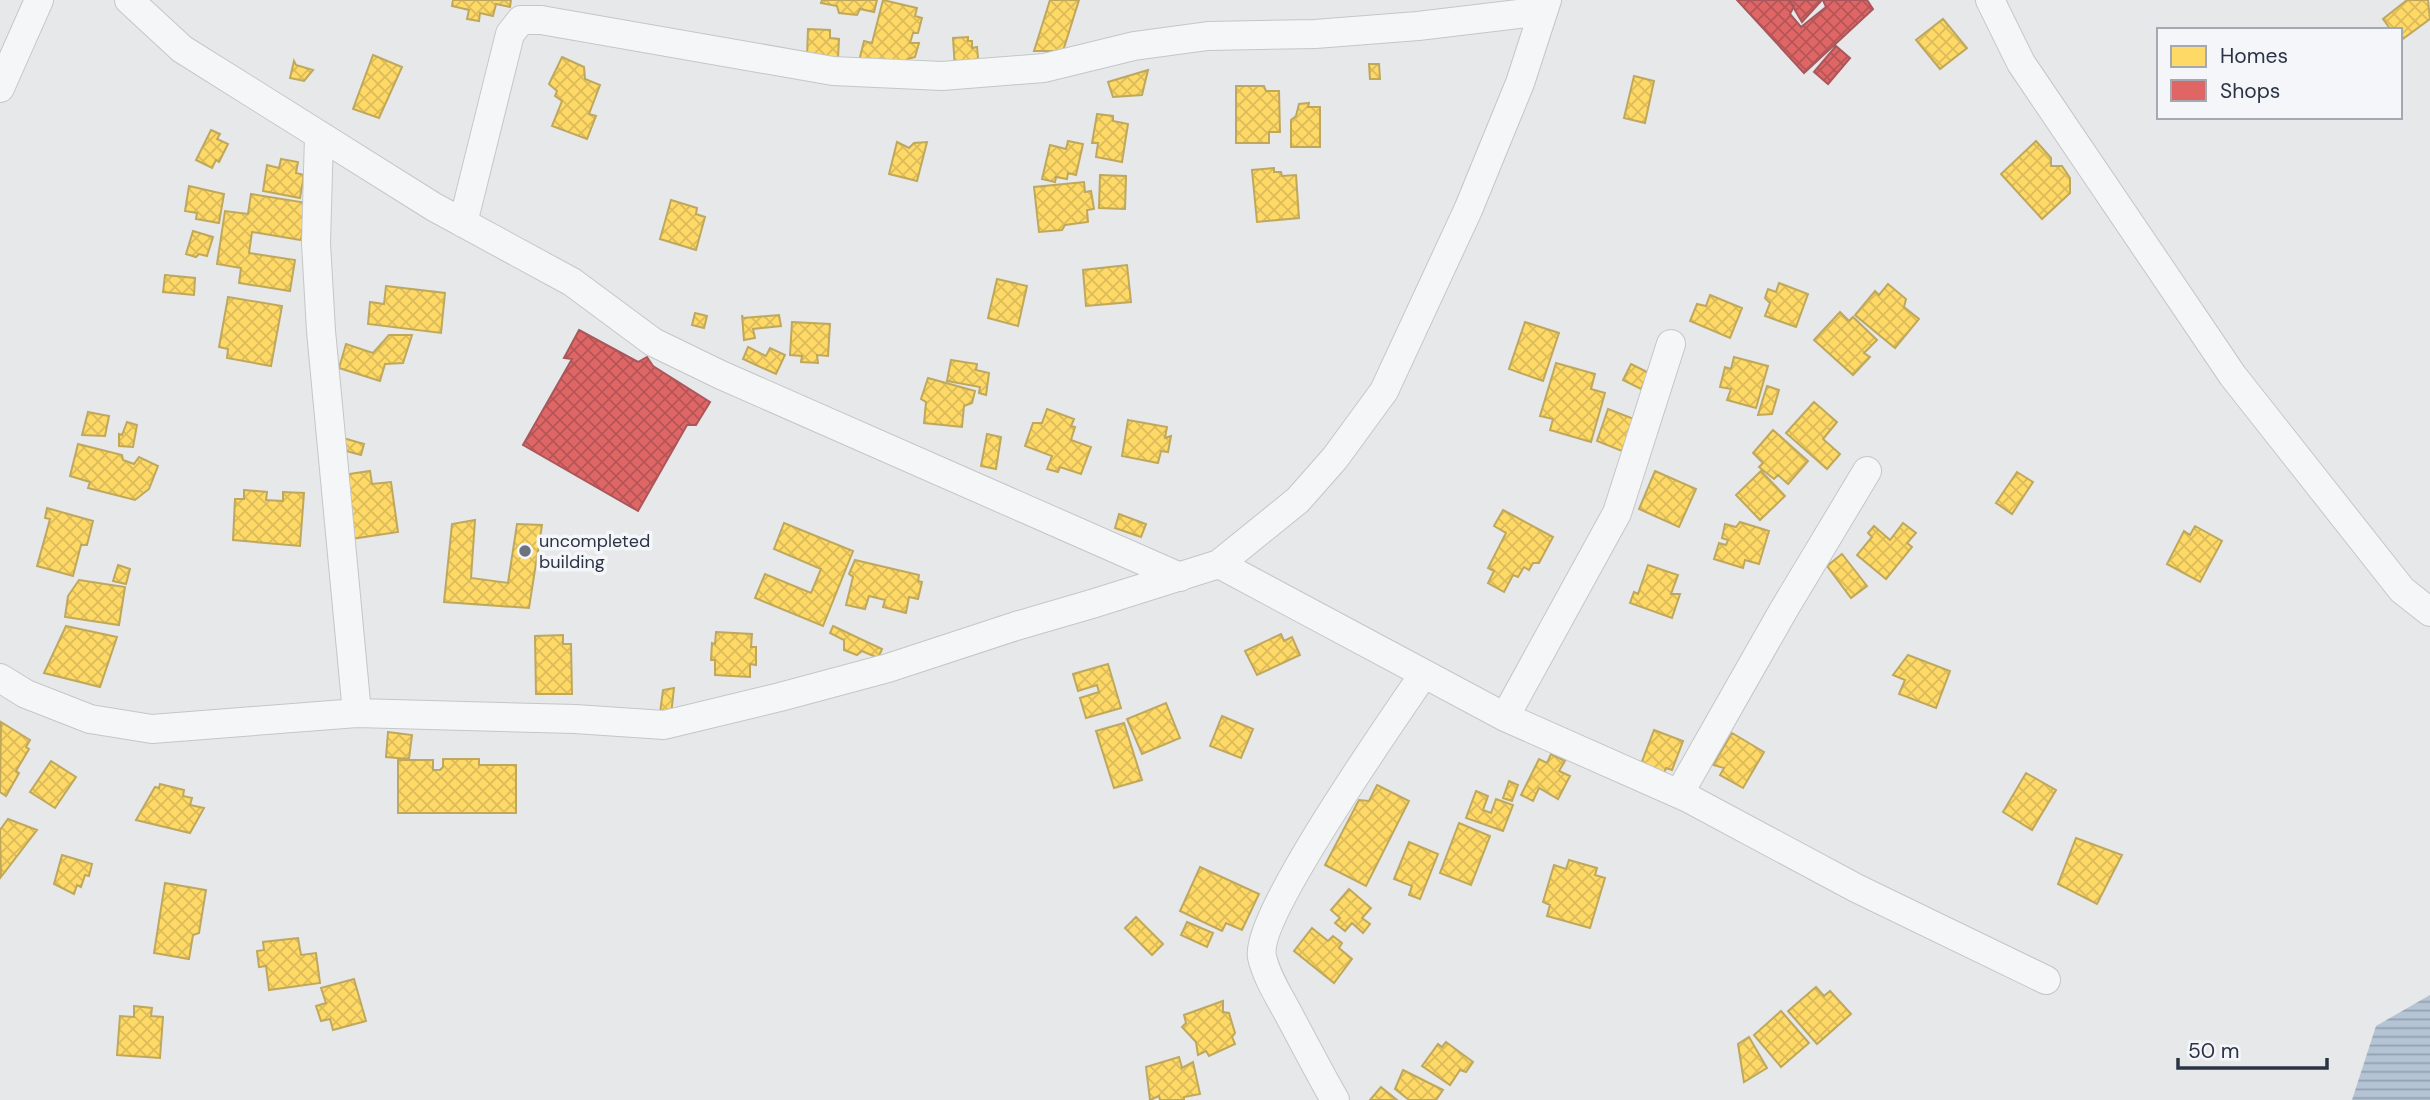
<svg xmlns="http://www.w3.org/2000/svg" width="2430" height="1100" font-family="'DM Sans',sans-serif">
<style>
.water{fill:url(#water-rules)}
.homes{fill:url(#homes-cross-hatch);stroke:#bfa85c;stroke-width:2}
.shops{fill:url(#shops-cross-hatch);stroke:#aa575c;stroke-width:2}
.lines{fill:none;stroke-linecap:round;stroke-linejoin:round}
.minor-casing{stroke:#c4c6c8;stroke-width:30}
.minor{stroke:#f5f6f7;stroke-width:28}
.poi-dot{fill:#6c737f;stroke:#f4f6f9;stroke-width:2.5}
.labels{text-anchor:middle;stroke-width:7;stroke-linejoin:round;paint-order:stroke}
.poi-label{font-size:18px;fill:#2b3445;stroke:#f4f6f9;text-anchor:start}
</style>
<defs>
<pattern id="water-rules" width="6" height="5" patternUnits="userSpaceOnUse" patternTransform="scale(1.75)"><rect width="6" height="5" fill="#b4c4d5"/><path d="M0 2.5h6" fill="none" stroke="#93a0af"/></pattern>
<pattern id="homes-cross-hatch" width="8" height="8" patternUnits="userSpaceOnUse" patternTransform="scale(1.75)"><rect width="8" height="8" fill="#ffd966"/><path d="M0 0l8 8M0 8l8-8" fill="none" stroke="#dbbb5a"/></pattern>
<pattern id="shops-cross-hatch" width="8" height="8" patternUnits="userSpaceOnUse" patternTransform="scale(1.75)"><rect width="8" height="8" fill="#e06666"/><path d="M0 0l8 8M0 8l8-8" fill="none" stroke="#b65556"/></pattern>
</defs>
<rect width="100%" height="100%" fill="#e6e8ea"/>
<path class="water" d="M2430,995V1100H2352L2376,1026Z"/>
<path class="homes" d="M453,0H511L510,7L496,4L493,16L480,13L479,21L467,19L469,10L452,6Z
M822,0H877L874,12L860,9L857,15L839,13L837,6L821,3Z
M883,0L917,8L915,16L922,18L918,33H913L910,43H919L915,57L908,59L906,67L874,59L872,64L859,61L864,41L872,43Z
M1050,0H1079L1063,51H1034Z
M2407,0H2428L2430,19L2400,41V30H2391L2383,19Z
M1943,19L1967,48L1940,69L1916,40Z
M808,29L830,30V38L839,39L838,58L807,57Z
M968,37V41H972V48L977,47L978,58L955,69L953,38Z
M373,55L402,67L379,118L353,109Z
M562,57L584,67L585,79L600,85L589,114L596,116L587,139L552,126L562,101L555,96L557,91L549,84Z
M294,61L296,65L313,70L304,81L290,78Z
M1369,64H1379L1380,79H1370Z
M1148,70L1142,95L1113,97L1108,82Z
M1634,76L1654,81L1645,123L1624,118Z
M1236,86H1264L1266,91H1279L1280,132H1269V143H1236Z
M1309,103L1308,107H1320V147H1291V120L1296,116L1299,104Z
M1097,114L1113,116V121L1128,124L1122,162L1096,157L1098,143H1092Z
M211,130L220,134L217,139L228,144L219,162L216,160L212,168L196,160Z
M1068,141L1083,144L1076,175L1068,173L1067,179L1056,177L1055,182L1042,179L1050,145L1066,149Z
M2036,141L2051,158V166H2062L2070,178V193L2042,219L2001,174Z
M897,142L909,148L914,143L927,142L917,181L889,174Z
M281,159L298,162L296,173L304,175L300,198L263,191L267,165L279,168Z
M1274,168V172H1281L1282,176L1296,175L1299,218L1257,222L1252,170Z
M1100,175L1126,176L1125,209L1099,208Z
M1084,182L1085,192L1091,191L1094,209L1087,210L1088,222L1065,225L1062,230L1039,232L1034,187Z
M189,186L224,194L219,223L196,219L197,213L185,211Z
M251,194L307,203L301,240L252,232L249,253L295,260L290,291L239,283L241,268L217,264L225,211L248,214Z
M671,200L697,208L696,214L705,217L696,250L660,239Z
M193,231L213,237L207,256L199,254L196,257L186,254Z
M1127,265L1131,302L1086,306L1083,270Z
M165,275L195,278L194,295L163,292Z
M997,279L1027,286L1018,326L988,318Z
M1779,283L1808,294L1796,327L1765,316L1770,303L1765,298L1768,289L1776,292Z
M1888,284L1906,299L1904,307L1919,319L1895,348L1855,315L1875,291L1879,295Z
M386,286L445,293L441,333L368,324L370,302L384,304Z
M1710,295L1742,308L1730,338L1690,321L1697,304L1706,306Z
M228,297L282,306L271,366L227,358L228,349L219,347Z
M1840,312L1849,321L1853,317L1877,340L1864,353L1870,357L1853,375L1814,340Z
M695,313L707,316L704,328L692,325Z
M742,315L743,318L779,315L781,326L753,329L755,338L744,340Z
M792,322L830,324L828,356L817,355L818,363L801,362L802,356L790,355Z
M1525,322L1559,333L1543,381L1509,369Z
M389,335H412L403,363L385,364L380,381L339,368L346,344L373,353Z
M748,347L766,356L770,348L785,355L776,374L743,359Z
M1734,357L1768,366L1756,408L1727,400L1731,389L1720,387L1725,367L1731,369Z
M951,360L977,364L976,370L989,373L986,395L979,393L980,387L947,381Z
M1556,363L1595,374L1591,389L1605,393L1591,442L1550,430L1553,419L1540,416Z
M1631,364L1649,373L1641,389L1623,380Z
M928,378L975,391L972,403L964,406L962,427L924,423L926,402L921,399Z
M1767,386L1779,390L1772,414L1758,415Z
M1814,402L1837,422L1823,439L1840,454L1827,469L1786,433Z
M1047,409L1074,419L1071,426L1075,427L1071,440L1091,447L1081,474L1060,467L1058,472L1047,469L1052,456L1025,446L1033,423H1042Z
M1608,409L1634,419L1622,451L1597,441Z
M88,412L109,416L105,436L82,435Z
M1128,420L1167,427L1165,438L1171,436L1168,452L1161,451L1158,463L1122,456Z
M127,422L137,425L133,447L119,446V434L122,435Z
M1773,430L1808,461L1788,484L1778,475L1774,479L1759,467L1763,463L1753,453Z
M987,434L1001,437L996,469L981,466Z
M343,438L364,444L361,455L339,449Z
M78,444L122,455L123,460L134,464L139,457L158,466L149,489L135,500L88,488L90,482L70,476Z
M370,471L372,484L391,482L398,532L351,539L342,475Z
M1655,471L1696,489L1679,527L1639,509Z
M1761,471L1785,496L1760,520L1736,495Z
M2017,472L2033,482L2012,514L1996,503Z
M244,490L267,492L266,500L283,501V492L304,493L300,546L233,540L235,499H244Z
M47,508L93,521L87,545H81L73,576L37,566L50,519L45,518Z
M1503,510L1553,537L1539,563H1533L1529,570L1524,567L1518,577L1513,575L1504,592L1488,583L1494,571L1488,568L1506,533L1494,526Z
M1119,514L1146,524L1141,537L1115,528Z
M475,520L471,578L508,583L517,524L542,525L529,608L444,602L452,524Z
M1740,522L1769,531L1759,564L1745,560L1743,568L1714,559L1719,543L1726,545L1728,540L1722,538L1725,524L1736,527Z
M784,523L853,551L823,626L755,598L765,574L811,593L821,569L774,549Z
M1903,523L1916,533L1907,543L1912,547L1886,579L1857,555L1872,537L1868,533L1874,526L1890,540Z
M2195,526L2222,541L2200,582L2167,564L2184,531L2190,535Z
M1842,554L1867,586L1851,598L1827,566Z
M855,560L919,575L918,581L922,582L918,599L909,597L906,613L883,607L885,600L869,596L865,609L846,605L853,577L849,574Z
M118,565L130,569L126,584L113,581Z
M1648,565L1678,575L1671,594H1680L1672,618L1630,603L1634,592L1638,594Z
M79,580L125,587L119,625L65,617L68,596Z
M66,626L117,637L100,687L44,673Z
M833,626L882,649L878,658L862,651L857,655L844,650V640L830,633Z
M716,632L752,634L751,647H756V665L750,664V677L715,675V660H711L712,643L715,644Z
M1281,634L1284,641L1292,637L1300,655L1257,675L1245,651Z
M563,635V644H571L572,694H536L535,636Z
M1908,655L1950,671L1936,708L1899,694L1905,680L1893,675Z
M1108,664L1121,708L1086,718L1080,698L1099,692L1097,685L1078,691L1073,674Z
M674,688L671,715L660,713L663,690Z
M1166,703L1180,738L1142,754L1127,719Z
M1222,716L1253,729L1241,758L1210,746Z
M1,722L30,740L26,747L29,749L16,771L19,773L6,796L0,792Z
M1124,723L1142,780L1114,788L1096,731Z
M1654,730L1683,741L1672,770L1666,768L1664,773L1641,764Z
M388,732L412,735L409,759L386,757Z
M1732,733L1764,752L1743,788L1720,775L1724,768L1713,765Z
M1551,754L1565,761L1559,771L1570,776L1558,799L1539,788L1533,801L1521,795L1539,759L1547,763Z
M443,759H479V765H516V813H398V760H433V770H440L443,767Z
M51,761L76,777L55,808L30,792Z
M2026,773L2056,790L2032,830L2003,812Z
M1509,781L1518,785L1512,801L1503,798Z
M160,784L184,790L183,796L192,798L190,805L204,808L190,833L136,820L155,787L159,788Z
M1377,785L1409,801L1366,886L1325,865L1359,800L1369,801Z
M1476,791L1488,796L1483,810L1491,813L1496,799L1513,805L1503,831L1466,818Z
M8,819L37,830L1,877L0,830Z
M1459,823L1490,836L1471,885L1440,873Z
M2076,838L2122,855L2097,904L2058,884Z
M1409,842L1438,854L1420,899L1409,895L1412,886L1394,879Z
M62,855L92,864L89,876L85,875L81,887L77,885L74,894L54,884Z
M1569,860L1597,868L1595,875L1605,878L1590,928L1547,916L1550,905L1543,902L1554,865L1566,869Z
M1200,867L1259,894L1242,930L1226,923L1222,931L1180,911Z
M165,883L206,890L199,933L193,935L189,959L154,953Z
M1349,889L1371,908L1362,918L1370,924L1363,933L1352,923L1345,931L1335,923L1340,918L1331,910Z
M1136,917L1163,944L1152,955L1125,928Z
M1187,922L1213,933L1207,947L1181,935Z
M1312,928L1328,941L1333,936L1342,943L1339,948L1352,959L1334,983L1294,951Z
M298,938L301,955L316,953L320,983L269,990L266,966L259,967L257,951L264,950L263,942Z
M354,979L366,1021L333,1030L330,1019L321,1021L316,1006L326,1003L321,988Z
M1816,987L1824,996L1830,991L1851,1014L1817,1044L1788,1011Z
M1223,1001V1012L1229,1013L1235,1033L1232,1037L1235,1044L1209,1056L1206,1051L1198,1055L1196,1042L1182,1027L1186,1023L1184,1015Z
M134,1006L152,1008L151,1016L163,1017L160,1058L117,1055L120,1016L134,1017Z
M1781,1011L1809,1043L1781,1067L1754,1035Z
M1749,1037L1767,1068L1744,1082L1738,1044Z
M1446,1042L1473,1062L1466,1072L1460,1070L1450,1085L1422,1066L1438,1044L1442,1047Z
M1179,1057L1182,1068L1193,1062L1200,1094L1184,1097V1100H1160L1159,1096L1150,1100L1146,1067Z
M1403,1070L1443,1090L1436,1100H1409L1395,1089Z
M1381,1087L1397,1100H1370Z"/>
<path class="shops" d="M1737,0H1788L1794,6L1790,14L1801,27L1826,7L1823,0H1867L1873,9L1804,73Z
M1789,0H1822L1802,22Z
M1836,46L1850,58L1828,84L1814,72Z
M579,330L638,362L647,357L653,366L710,402L696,425H687L638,511L523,445L572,359L564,358Z"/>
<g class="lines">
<defs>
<path id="minor" d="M129,0L182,49L434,207L572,282L653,342L721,375L1180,577
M1990,0L2021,63L2233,376L2402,590L2430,612
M0,88L39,0
M319,136L316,243L321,331L357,713
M463,223L510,34L521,20H541L833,71L942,76L1044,68L1134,46L1208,36L1315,34L1418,26L1543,11
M1219,564L1505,717L1688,798L1856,888L2046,980
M0,678L26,694L90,719L152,729L357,713L575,719L664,725L780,697L888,668L1016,626L1095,603L1219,564L1298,500L1335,458L1384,391L1468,210L1520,83L1547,0
M1505,717L1617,513L1671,344
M1679,794L1783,611L1867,471
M1335,1100C1319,1072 1304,1043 1289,1015C1279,996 1267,978 1262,957C1254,917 1394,718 1423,675"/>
</defs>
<use href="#minor" class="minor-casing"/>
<use href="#minor" class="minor"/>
</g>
<circle class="poi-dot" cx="525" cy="551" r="7"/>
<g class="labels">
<g class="poi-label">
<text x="539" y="547">uncompleted<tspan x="539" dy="21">building</tspan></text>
</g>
</g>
<rect x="2157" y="28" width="245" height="91" fill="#f4f6f9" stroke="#a4a8b1" stroke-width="2"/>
<rect x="2171" y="46" width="35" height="21" fill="#ffd966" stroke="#a4a8b1" stroke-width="2"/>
<text x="2220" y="63" font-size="21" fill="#2b3445">Homes</text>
<rect x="2171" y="80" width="35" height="21" fill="#e06666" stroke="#a4a8b1" stroke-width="2"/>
<text x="2220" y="98" font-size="21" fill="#2b3445">Shops</text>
<path d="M2178 1058v10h149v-10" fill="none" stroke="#2b3445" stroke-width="3.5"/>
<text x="2188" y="1058" font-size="21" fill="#2b3445" stroke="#f4f6f9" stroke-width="5" paint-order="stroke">50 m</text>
</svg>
